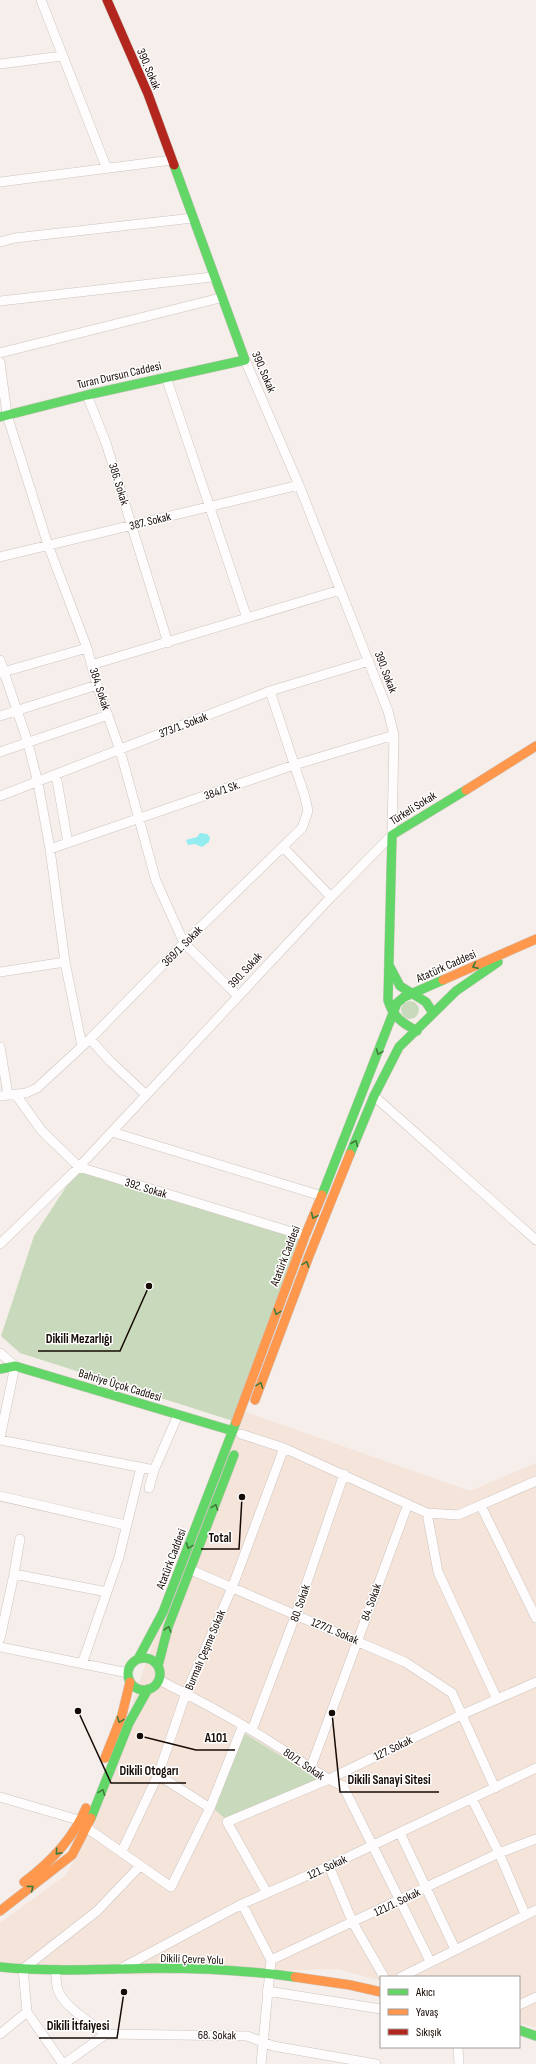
<svg xmlns="http://www.w3.org/2000/svg" width="536" height="2064" font-family="'Sofia Sans Condensed',sans-serif">
<style>
.built{fill:#f4e4da}
.green{fill:#c9d9bb}
.water{fill:#93ecf0}
.lines{fill:none;stroke-linecap:round;stroke-linejoin:round}
.street-casing{stroke:#cdc4bf;stroke-width:10}
.fast-casing{stroke:#cdc4bf;stroke-width:10}
.slow-casing{stroke:#cdc4bf;stroke-width:10}
.jam-casing{stroke:#cdc4bf;stroke-width:10}
.street{stroke:#fefcfc;stroke-width:9}
.fast{stroke:#63d668;stroke-width:9}
.slow{stroke:#ff974d;stroke-width:9}
.jam{stroke:#b3261e;stroke-width:9}
.oneway{stroke:#407a3b}
.labels{text-anchor:middle;stroke-width:3;stroke-linejoin:round;paint-order:stroke}
.street-label{font-size:12px;fill:#160a05;stroke:#fff}
.leader{fill:none;stroke:#160a05;stroke-width:1.5}
.callout-dot{fill:#160a05;stroke:#fff;stroke-width:1.5}
.callout-label{font-size:13px;text-anchor:middle;font-weight:bold;fill:#160a05;stroke:#fff;stroke-width:3;stroke-linejoin:round;paint-order:stroke}
</style>
<rect width="100%" height="100%" fill="#f6eeea"/>
<path class="built" d="M243,1411L470,1491L536,1463V2028L519,2023V1977H381V1981L339,1969L130,1975L0,1964V1923L66,1875L89,1832L174,1580Z"/>
<path class="green" d="M401 1010a9 9 0 1 1 18 0a9 9 0 1 1-18 0Z
M79,1167L300,1235L233,1421L20,1353L1,1336L34,1236Z
M244,1733L320,1780L228,1821L214,1809Z"/>
<path class="water" d="M200,833L207,834L210,837L209,842L202,847L195,844L188,845L186,840L197,837Z"/>
<g class="lines">
<defs>
<path id="street" d="M41,0L107,169
M0,64L62,56
M0,182L172,160
M0,242L15,238L193,218
M0,301L212,277
M0,353L220,298
M0,362L7,415L48,545L87,648L97,685L120,750L156,881L184,943L238,996
M166,377L247,618
M87,395L106,443L168,643
M0,557L299,485
M0,660L28,743L38,783L50,849L65,962L82,1046
M91,665L340,590
M0,673L87,648
M0,716L97,685
M0,752L108,715
M56,775L68,843
M0,796L270,691L369,661
M283,847L331,897
M50,849L294,765L394,735
M0,972L65,962
M90,1039L110,1061L145,1094
M0,1047L8,1095
M16,1095L42,1131L79,1167L305,1236
M0,1096L26,1093L37,1088L90,1039L184,943L302,828L308,811L305,797L270,691
M374,1096L536,1240
M112,1132L322,1196
M0,1244L79,1167L331,897L392,835L394,735L388,711L299,485L245,360
M0,1353L15,1366L0,1438
M241,1434L284,1448L427,1513L458,1515L536,1481
M0,1440L154,1470L178,1415
M149,1488L154,1470
M0,1496L125,1525
M481,1506L536,1618
M427,1513L438,1572L497,1699
M191,1570L405,1662L452,1693L495,1788
M14,1574L20,1539
M0,1639L14,1574L107,1592
M0,1647L128,1673
M82,1664L119,1557L141,1467
M159,1680C199,1700 239,1722 277,1746C299,1759 319,1776 343,1786L430,1961
M252,1730L296,1614L344,1474
M311,1767L408,1504
M158,1775L210,1808
M0,1797L82,1821
M472,1799L499,1853L525,1914
M87,1828L171,1887L210,1808L243,1725
M400,1833L455,1949
M122,1851L158,1775L186,1693L232,1588L284,1448
M329,1866L353,1923L384,1977
M267,1893L227,1822L327,1780L461,1715L536,1682
M242,1904L271,1960
M120,1969L242,1904L329,1866L536,1768
M56,1971C56,1977 56,1984 58,1990C64,2007 91,2023 106,2034
M401,1977L536,1910
M267,1991L381,2009
M519,2005L536,1997
M0,2034L27,2012
M458,2047L459,2064
M63,2064L27,2012L23,1969L97,1911L140,1866
M64,2064L106,2034L247,2036L273,2046L376,2064
M261,2064L271,1960L499,1853L536,1839"/>
<path id="fast" d="M0,417L87,395L245,360L174,165
M390,967L400,986L426,1002L433,1013
M417,1031C402,1023 393,1017 388,1000L392,835L466,790
M350,1154L374,1096L399,1047L456,991L498,962
M322,1195L397,1003L404,997L443,980
M0,1369L15,1366L233,1431
M128 1674a16 16 0 1 1 32 0a16 16 0 1 1-32 0Z
M138,1659L163,1612L236,1422
M158,1666L168,1627L234,1455
M91,1818L129,1723L148,1689
M0,1967C40,1971 78,1970 119,1969C177,1967 237,1969 295,1977
M519,2030L536,2036"/>
<path id="slow" d="M466,790L536,746
M443,980L536,939
M255,1400L309,1256L350,1154
M236,1422L305,1236L322,1195
M105,1758L122,1715L130,1682
M24,1882C51,1862 73,1839 86,1808
M0,1911L72,1855L91,1818
M295,1977L350,1985L381,1992"/>
<path id="jam" d="M107,0L148,94L174,165"/>
</defs>
<use href="#street" class="street-casing"/>
<use href="#fast" class="fast-casing"/>
<use href="#slow" class="slow-casing"/>
<use href="#jam" class="jam-casing"/>
<use href="#street" class="street"/>
<use href="#fast" class="fast"/>
<use href="#slow" class="slow"/>
<use href="#jam" class="jam"/>
</g>
<defs><path id="oneway-chevron" d="M-2-3.5L2.5 0L-2 3.5" fill="none" stroke-width="1.6" stroke-linecap="round" stroke-linejoin="round"/></defs>
<g class="oneway">
<use href="#oneway-chevron" transform="translate(475 966) rotate(156)"/>
<use href="#oneway-chevron" transform="translate(379 1052) rotate(111)"/>
<use href="#oneway-chevron" transform="translate(355 1143) rotate(-68)"/>
<use href="#oneway-chevron" transform="translate(314 1216) rotate(114)"/>
<use href="#oneway-chevron" transform="translate(306 1264) rotate(-69)"/>
<use href="#oneway-chevron" transform="translate(277 1312) rotate(110)"/>
<use href="#oneway-chevron" transform="translate(260 1385) rotate(-69)"/>
<use href="#oneway-chevron" transform="translate(215 1507) rotate(-70)"/>
<use href="#oneway-chevron" transform="translate(189 1546) rotate(111)"/>
<use href="#oneway-chevron" transform="translate(168 1629) rotate(-73)"/>
<use href="#oneway-chevron" transform="translate(120 1720) rotate(110)"/>
<use href="#oneway-chevron" transform="translate(102 1792) rotate(-69)"/>
<use href="#oneway-chevron" transform="translate(58 1852) rotate(132)"/>
<use href="#oneway-chevron" transform="translate(31 1888) rotate(-37)"/>
</g>
<g class="labels">
<g class="street-label">
<text transform="translate(149 69) rotate(67)" y="4">390. Sokak</text>
<text transform="translate(264 372) rotate(67)" y="4">390. Sokak</text>
<text transform="translate(119 375) rotate(-13)" y="4">Turan Dursun Caddesi</text>
<text transform="translate(119 484) rotate(73)" y="4">386. Sokak</text>
<text transform="translate(150 521) rotate(-14)" y="4">387. Sokak</text>
<text transform="translate(386 672) rotate(69)" y="4">390. Sokak</text>
<text transform="translate(100 689) rotate(72)" y="4">384. Sokak</text>
<text transform="translate(183 725) rotate(-21)" y="4">373/1. Sokak</text>
<text transform="translate(222 790) rotate(-19)" y="4">384/1 Sk.</text>
<text transform="translate(413 808) rotate(-32)" y="4">Türkeli Sokak</text>
<text transform="translate(182 946) rotate(-45)" y="4">369/1. Sokak</text>
<text transform="translate(446 966) rotate(-24)" y="4">Atatürk Caddesi</text>
<text transform="translate(245 970) rotate(-47)" y="4">390. Sokak</text>
<text transform="translate(146 1188) rotate(17)" y="4">392. Sokak</text>
<text transform="translate(285 1256) rotate(-69)" y="4">Atatürk Caddesi</text>
<text transform="translate(120 1385) rotate(17)" y="4">Bahriye Üçok Caddesi</text>
<text transform="translate(171 1559) rotate(-69)" y="4">Atatürk Caddesi</text>
<text transform="translate(371 1602) rotate(-70)" y="4">84. Sokak</text>
<text transform="translate(300 1603) rotate(-71)" y="4">80. Sokak</text>
<text transform="translate(335 1631) rotate(23)" y="4">127/1. Sokak</text>
<text transform="translate(205 1650) rotate(-67)" y="4">Burmalı Çeşme Sokak</text>
<text transform="translate(393 1748) rotate(-26)" y="4">127. Sokak</text>
<text transform="translate(304 1764) rotate(34)" y="4">80/1. Sokak</text>
<text transform="translate(327 1867) rotate(-25)" y="4">121. Sokak</text>
<text transform="translate(397 1902) rotate(-26)" y="4">121/1. Sokak</text>
<text transform="translate(192 1959) rotate(2)" y="4">Dikili Çevre Yolu</text>
<text transform="translate(217 2035) rotate(1)" y="4">68. Sokak</text>
</g>
</g>
<path class="leader" d="M149 1286L120 1351H38M242 1497L239 1549H201M140 1736L196 1750H235M78 1711L111 1783H186M332 1713L340 1792H439M124 1992L117 2038H39"/>
<g class="callout-dot">
<circle cx="149" cy="1286" r="4"/>
<circle cx="242" cy="1497" r="4"/>
<circle cx="140" cy="1736" r="4"/>
<circle cx="78" cy="1711" r="4"/>
<circle cx="332" cy="1713" r="4"/>
<circle cx="124" cy="1992" r="4"/>
</g>
<g class="callout-label">
<text x="79" y="1343">Dikili Mezarlığı</text>
<text x="220" y="1542">Total</text>
<text x="216" y="1742">A101</text>
<text x="149" y="1775">Dikili Otogarı</text>
<text x="389" y="1784">Dikili Sanayi Sitesi</text>
<text x="78" y="2030">Dikili İtfaiyesi</text>
</g>
<rect x="380" y="1976" width="140" height="72" fill="#ffffff" stroke="#a29d9b"/>
<rect x="388" y="1989" width="20" height="6" fill="#63d668" stroke="#a29d9b"/>
<text x="416" y="1996" font-size="12" fill="#160a05">Akıcı</text>
<rect x="388" y="2009" width="20" height="6" fill="#ff974d" stroke="#a29d9b"/>
<text x="416" y="2016" font-size="12" fill="#160a05">Yavaş</text>
<rect x="388" y="2029" width="20" height="6" fill="#b3261e" stroke="#a29d9b"/>
<text x="416" y="2036" font-size="12" fill="#160a05">Sıkışık</text>
</svg>
